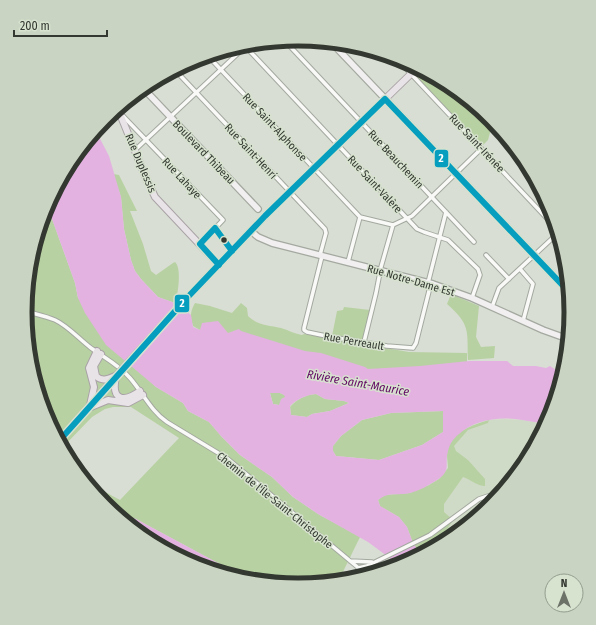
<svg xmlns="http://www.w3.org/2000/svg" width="596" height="625" font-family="'Fira Sans Condensed',sans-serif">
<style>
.built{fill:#d0dbc7}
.green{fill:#b8d1a2}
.water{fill:#e3b2e1;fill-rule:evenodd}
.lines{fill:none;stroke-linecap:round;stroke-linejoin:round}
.street-casing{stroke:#a4a9a0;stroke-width:5.5}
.secondary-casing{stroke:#a4a9a0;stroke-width:8}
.primary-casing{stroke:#a9a2a6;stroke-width:8}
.street{stroke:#f9faf8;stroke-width:3.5}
.secondary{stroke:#f1eff0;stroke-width:5.5}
.primary{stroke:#e8e3e7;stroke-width:6}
.primary-bridge-casing{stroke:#a9a2a6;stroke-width:8;stroke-linecap:butt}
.primary-bridge{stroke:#e8e3e7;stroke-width:6}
.bus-1-casing{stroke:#d7e2cf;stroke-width:9}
.bus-1{stroke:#059ebe;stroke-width:6}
.bus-dot{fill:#333830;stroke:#d7e2cf;stroke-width:1.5}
.labels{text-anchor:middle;stroke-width:3;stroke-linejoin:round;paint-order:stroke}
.street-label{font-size:11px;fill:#333830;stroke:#d7e2cf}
.water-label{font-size:12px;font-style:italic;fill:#610563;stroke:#d7e2cf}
.rim{fill:none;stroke:#333830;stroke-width:5}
.line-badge{stroke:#d7e2cf;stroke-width:1.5}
.badge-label{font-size:11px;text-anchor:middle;font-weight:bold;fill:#fff}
</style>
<rect width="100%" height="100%" fill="#d8ded3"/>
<path class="built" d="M505,419L522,420L546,424L525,464L491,506L449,540L421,555L413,543L407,527L399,517L380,506L429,485L439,479L448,468L447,454L463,431L489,420Z"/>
<path class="green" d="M419,69L450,86L493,122L488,140L481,147L413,75Z
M113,174L119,175L137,211H130L143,244L151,271L156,275L173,263L175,262C182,268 178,294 175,303L158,297L141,279L135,271L131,260L124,229L121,197Z
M47,205L75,283L78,298L145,377L156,387L183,403L188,411L209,422L221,436L240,455L272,477L293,497L318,514L360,537L338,582L298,585L255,580L216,562L136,519L112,511L105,505L85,481L120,500L179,438L131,407H113L105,409L92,417L62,448L46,417L30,366L25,312L30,259Z
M451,294L479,306L476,337L481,347L495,346L494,358L468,360C467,331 471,325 447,304Z
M195,303L210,306L232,313L241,303L247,308L248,316C257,325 268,325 281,328C288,330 295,334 302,335L304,334L409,352L467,353V363L368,371L200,330L193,326C190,317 190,312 195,303Z
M344,307L370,310L362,343L332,336L337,311L343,310Z
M270,393H280L285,395V398L279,405L273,404Z
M316,394L325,399L344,401L349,403L330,411L312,414L307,417L291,415L290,407C297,399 305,395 316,394Z
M443,411V432L422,445L379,460L336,456L333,451V446L341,436L362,420L391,413Z
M489,420L488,423L468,430L454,446L456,451L468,460L485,479V486C477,486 472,480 463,477L444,504V512L452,519V522L440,540L442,544L421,555L413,543L407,527L399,517L380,506L378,500L384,495L410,493L429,485L439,479L448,468C448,463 447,459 447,454C448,433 472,425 489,420Z"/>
<path class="water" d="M96,131L109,156L121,197L124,229L131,260L135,271L141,279L158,297L175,303L191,315L193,327L200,330L202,323L218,321L228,333L239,329L241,331L305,351L321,353L365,367L368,369L420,366L469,361H507L513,366H536L546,368L550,366L559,372L562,378L550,417L546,424C538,423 530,421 522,420C501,416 475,419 459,434C453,439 450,443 448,451C444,465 452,470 437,480C429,485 419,491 410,493C397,496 390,491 378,500L380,506L399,517L407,527L413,543L421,555L398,566L387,556L368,542L318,514L293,497L272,477L240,455L221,436L209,422L188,411L183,403L156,387L106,345L85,313L78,298L75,283L47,205L71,161ZM270,393H280L284,395L285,397L281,399L279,405L273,404ZM316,394L325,399L344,401L349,403L330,411L312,414L307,417L291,415L290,406C297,399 306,395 316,394ZM443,411V432L422,445L379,460L336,456L333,451V446L341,436L362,420L391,413Z
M112,511L136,519L216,562L259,582L245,580L193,565L146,539Z"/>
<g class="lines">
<defs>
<path id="street" d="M285,41L474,242
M244,45L417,229L424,232L448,240L478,269L480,275L472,298
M208,56L360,217L348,262
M397,59L556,228
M175,70L325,229L326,233L320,255
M123,116L223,220L200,244
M135,150L247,45
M360,217L393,225
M486,255L509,279
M322,256L304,328V330L307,332L331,337L387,346L413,348L416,343L431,283
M520,269L533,284L523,321
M428,283L446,212
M492,307L499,288L558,233
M25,311C35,314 45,316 55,320C68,326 79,339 91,348C105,358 119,365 130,378C143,393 151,411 167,422L228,459L367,575
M364,342L376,293L381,267L393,225L412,216L481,149
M350,561L372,562
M358,568L367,566L430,535L479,499L488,496H499"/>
<path id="secondary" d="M332,43L569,292
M143,88L258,209
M251,231L258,237L272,243L433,284L472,298L543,330L568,339"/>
<path id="primary" d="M118,109L146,178L155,197L219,265
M185,300L267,214L417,68
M101,354L94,366L96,376C102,382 108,379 115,376
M116,377C111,400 123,403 140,391
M90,405L94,387L89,368L97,351
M91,407L108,400L128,403L143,395
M59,441L117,375"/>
</defs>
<use href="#street" class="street-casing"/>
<use href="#secondary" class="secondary-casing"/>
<use href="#primary" class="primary-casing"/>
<use href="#street" class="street"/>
<use href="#secondary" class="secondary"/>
<use href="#primary" class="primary"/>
<defs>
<path id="primary-bridge" d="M117,375L185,300"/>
</defs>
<use href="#primary-bridge" class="primary-bridge-casing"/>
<use href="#primary-bridge" class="primary-bridge"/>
<defs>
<path id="bus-1" d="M219,265L200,244L215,228L232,251
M59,441L185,300L265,216L385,99L569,292"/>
</defs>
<use href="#bus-1" class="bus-1-casing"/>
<use href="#bus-1" class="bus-1"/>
</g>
<circle class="bus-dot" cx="224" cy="240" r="3.5"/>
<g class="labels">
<g class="street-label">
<text transform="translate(275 127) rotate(47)" y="4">Rue Saint-Alphonse</text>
<text transform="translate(477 143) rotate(47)" y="4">Rue Saint-Irénée</text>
<text transform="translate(251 151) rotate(47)" y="4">Rue Saint-Henri</text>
<text transform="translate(204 152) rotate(46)" y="4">Boulevard Thibeau</text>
<text transform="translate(396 159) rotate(47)" y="4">Rue Beauchemin</text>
<text transform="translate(141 163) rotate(67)" y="4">Rue Duplessis</text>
<text transform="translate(182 178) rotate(47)" y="4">Rue Lahaye</text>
<text transform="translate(375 184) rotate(47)" y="4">Rue Saint-Valère</text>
<text transform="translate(411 280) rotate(16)" y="4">Rue Notre-Dame Est</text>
<text transform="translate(354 341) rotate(10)" y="4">Rue Perreault</text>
<text transform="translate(275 500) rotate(39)" y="4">Chemin de l'Île-Saint-Christophe</text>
</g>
<g class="water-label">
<text transform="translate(358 383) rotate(10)" y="4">Rivière Saint-Maurice</text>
</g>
</g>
<path d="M0 0H596V625H0ZM32 312a266 266 0 1 1 532 0a266 266 0 1 1-532 0Z" fill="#cad4c2" fill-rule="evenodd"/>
<path class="rim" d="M32 312a266 266 0 1 1 532 0a266 266 0 1 1-532 0Z"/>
<g class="line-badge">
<rect x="434" y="149" width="15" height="19" rx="4" fill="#059ebe"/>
<rect x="174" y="294" width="16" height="19" rx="4" fill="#059ebe"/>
</g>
<g class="badge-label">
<text x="441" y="162">2</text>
<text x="182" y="307">2</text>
</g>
<g transform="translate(564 593)"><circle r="19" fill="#d7e2cf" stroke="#959e8f"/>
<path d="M0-3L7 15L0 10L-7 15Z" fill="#6d7269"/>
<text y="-6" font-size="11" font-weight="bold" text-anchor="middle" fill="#333830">N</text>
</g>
<path d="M14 30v6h93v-6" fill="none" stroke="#333830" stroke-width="2"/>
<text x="20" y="30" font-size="12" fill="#333830" stroke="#d7e2cf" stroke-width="3" paint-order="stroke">200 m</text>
</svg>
